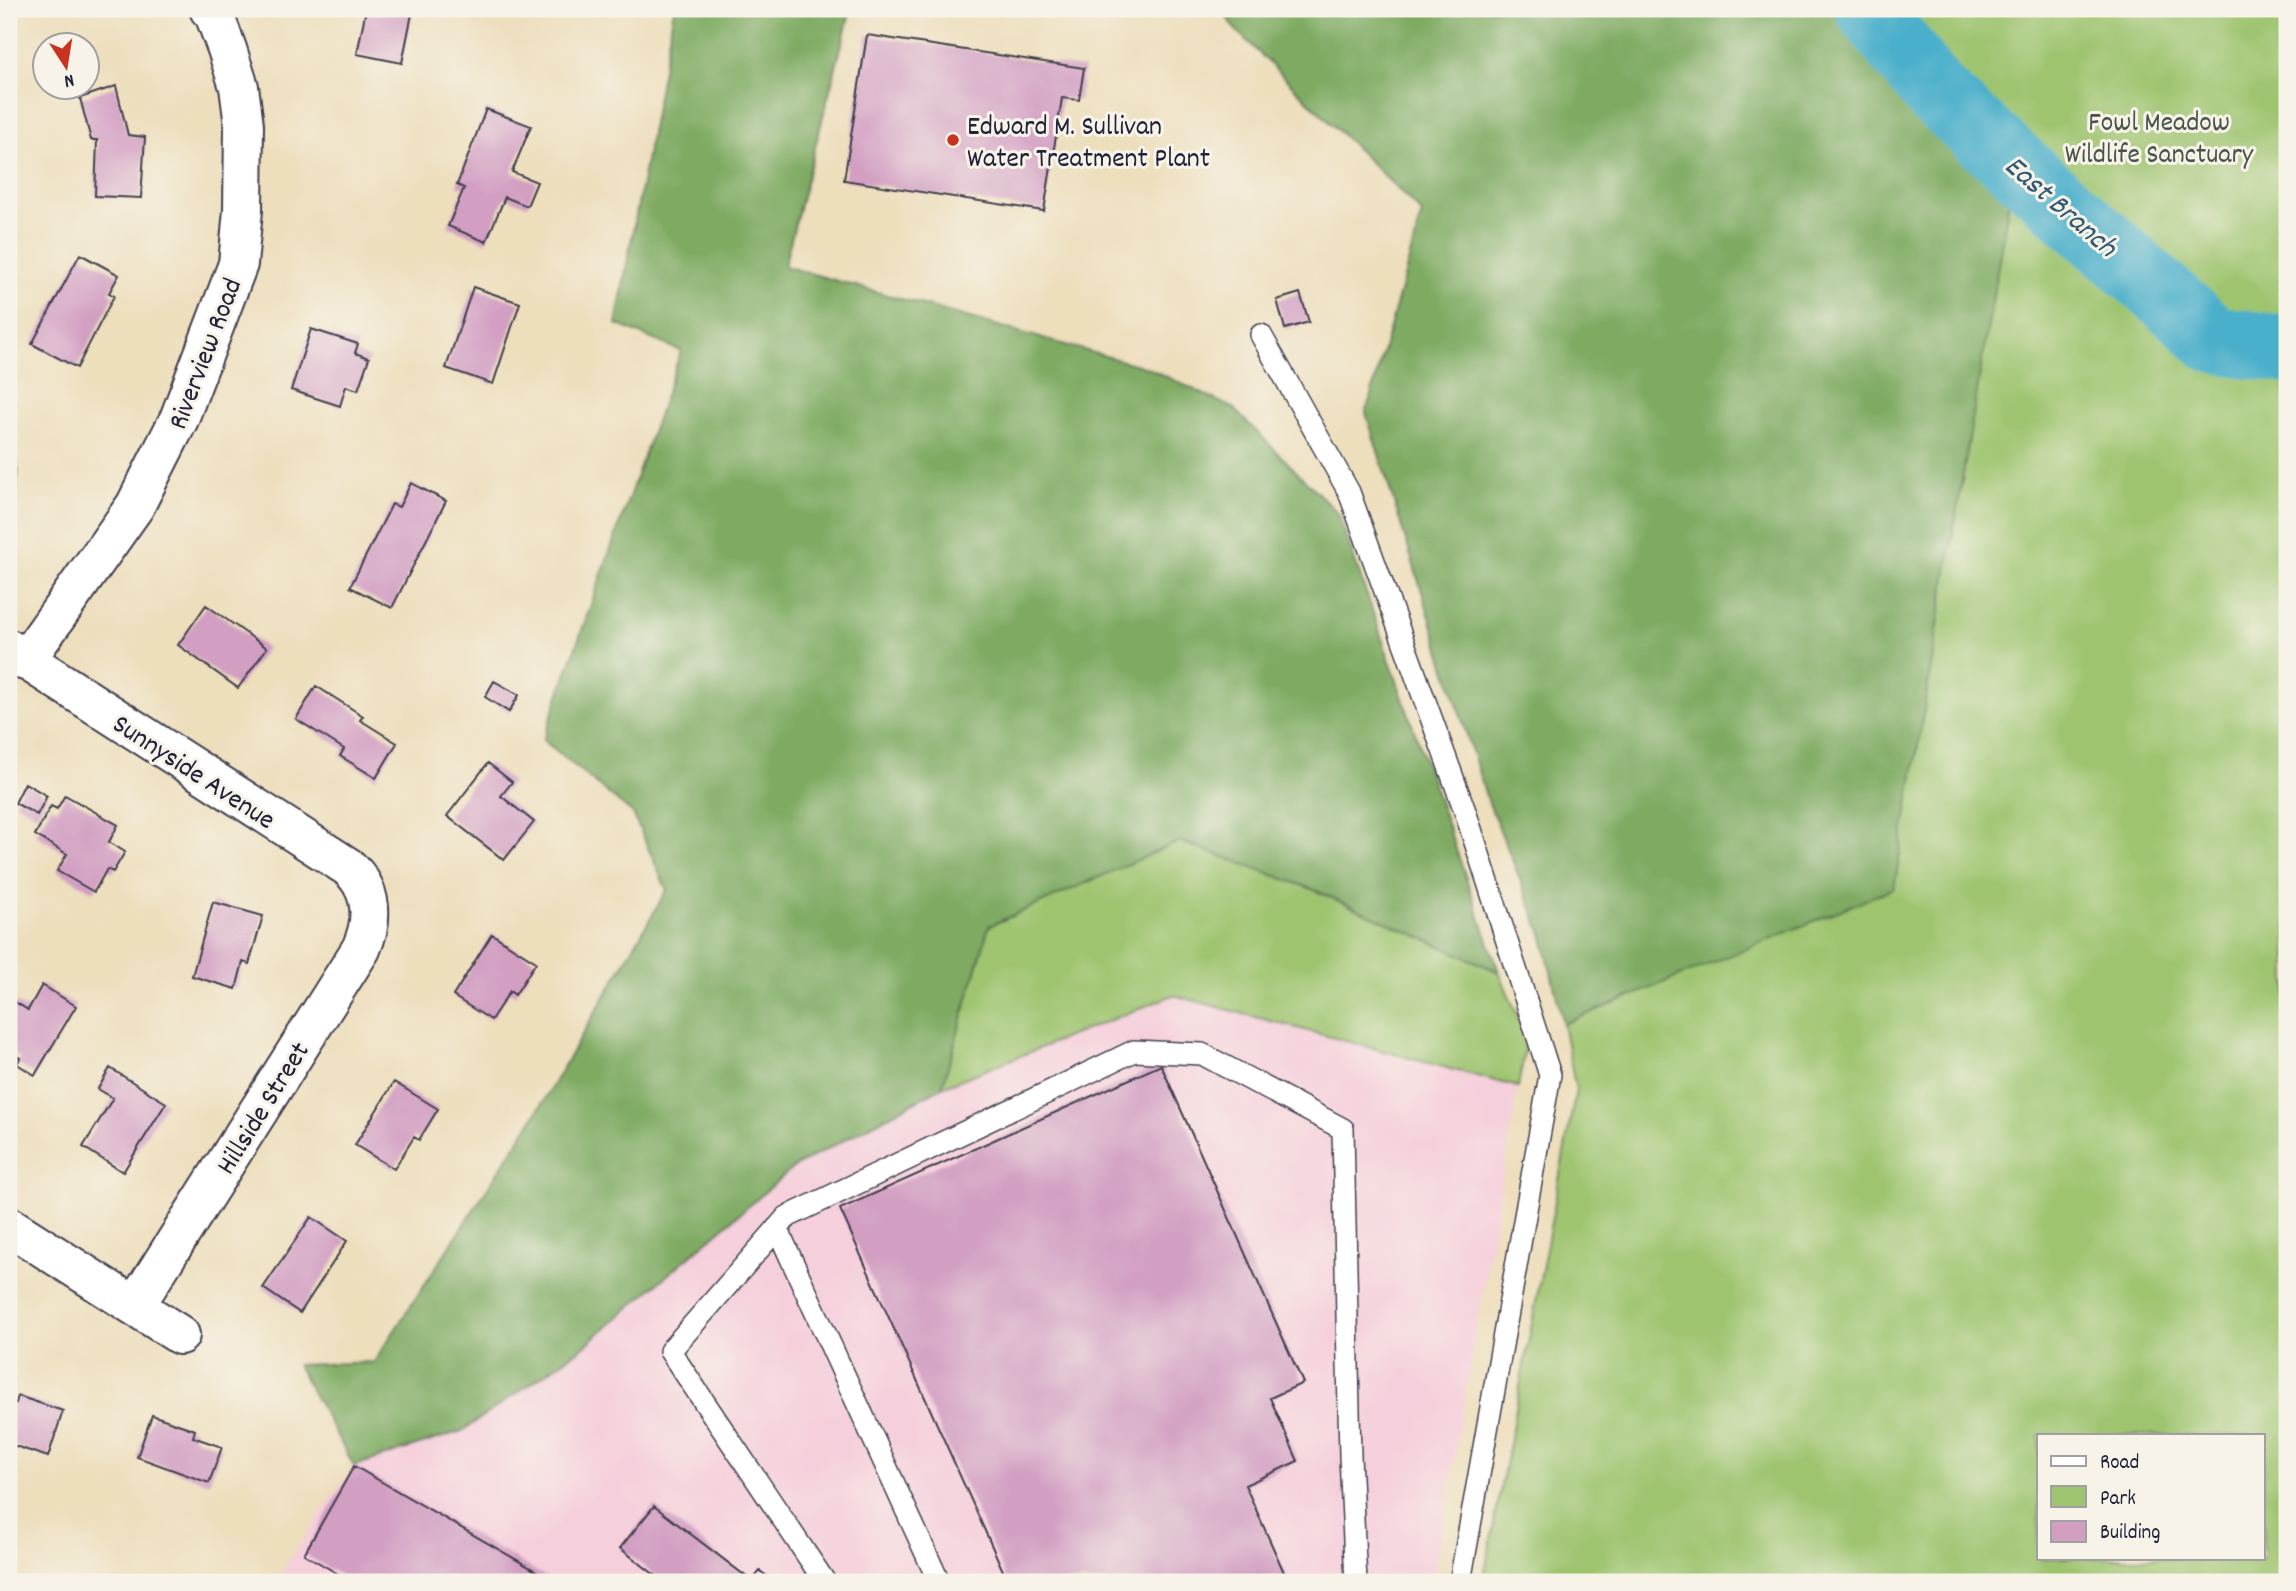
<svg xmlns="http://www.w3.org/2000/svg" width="2296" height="1591" font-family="Dekko,sans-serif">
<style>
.built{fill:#f5cfdb}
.green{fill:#9ec46f;stroke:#607355;stroke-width:2;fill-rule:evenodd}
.forest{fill:#7eaa62;stroke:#50664e;stroke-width:2}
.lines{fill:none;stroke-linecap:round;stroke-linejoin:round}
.river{stroke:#4aafca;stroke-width:68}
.building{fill:#d29fc2}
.lane-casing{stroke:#403e4e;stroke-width:24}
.street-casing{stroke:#403e4e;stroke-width:42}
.lane{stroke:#fff;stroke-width:21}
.street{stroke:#fff;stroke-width:38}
.poi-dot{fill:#c8321e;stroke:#f7f3e8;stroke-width:2.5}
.labels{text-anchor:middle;stroke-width:6;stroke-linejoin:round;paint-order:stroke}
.park-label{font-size:28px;fill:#47534b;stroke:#f7f3e8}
.poi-label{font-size:28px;fill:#22223b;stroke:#f7f3e8;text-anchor:start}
.street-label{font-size:28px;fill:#22223b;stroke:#f7f3e8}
.water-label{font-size:30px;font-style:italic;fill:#325a74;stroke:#f7f3e8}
</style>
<rect width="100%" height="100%" fill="#f7f3e8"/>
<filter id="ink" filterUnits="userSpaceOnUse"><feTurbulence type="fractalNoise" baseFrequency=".0143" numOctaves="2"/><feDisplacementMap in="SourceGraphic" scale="14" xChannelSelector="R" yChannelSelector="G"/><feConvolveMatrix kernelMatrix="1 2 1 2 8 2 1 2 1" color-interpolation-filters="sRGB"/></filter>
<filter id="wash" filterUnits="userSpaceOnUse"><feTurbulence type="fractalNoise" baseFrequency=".00686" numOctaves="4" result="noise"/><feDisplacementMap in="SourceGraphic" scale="28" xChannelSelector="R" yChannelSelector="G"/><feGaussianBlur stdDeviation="1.57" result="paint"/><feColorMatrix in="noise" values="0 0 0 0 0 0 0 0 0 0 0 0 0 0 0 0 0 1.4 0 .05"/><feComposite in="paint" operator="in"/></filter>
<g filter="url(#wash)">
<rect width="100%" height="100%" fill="#eddebc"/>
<path class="built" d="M1173,995L1518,1087L1433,1582H274L354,1466L463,1431L582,1348L794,1167L942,1087Z"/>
<path class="green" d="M1841,9H2287V1582H1483L1576,1090L1563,1024L1894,888L2013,175L1893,74ZM2039,1435H2263V1558H2039Z
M1180,841L1312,889L1499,972L1527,1038L1518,1087L1173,995L942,1087L989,926Z"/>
<path class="forest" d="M674,9H851L784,266L1148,368L1233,408L1338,513L1499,972L1312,889L1180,841L989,926L942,1087L794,1167L582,1348L462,1431L354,1466L297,1365L374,1362L534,1117L667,890L633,814L543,740L681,351L616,324Z
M1221,9H1841L1893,74L2013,175L1894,888L1563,1024L1542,933L1486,796L1366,413L1422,213L1235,29Z"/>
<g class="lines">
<path class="river" d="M1869,9L1937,95L2214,339L2287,350"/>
</g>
<g id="blocks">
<path class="building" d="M366,9H413L402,63L357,54Z
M867,35L1084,68L1079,100L1062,98L1044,211L844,180Z
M116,86L128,135L145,137L141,198L95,196L97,140H91L80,98Z
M486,109L531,126L512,172L537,182L527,206L505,197L486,242L448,226L464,188L457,185Z
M80,254L119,275L109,293L114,296L77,368L32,344Z
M473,287L520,303L493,384L446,368Z
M1300,293L1309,322L1285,329L1277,300Z
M311,329L358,344L355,353L369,358L358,390L346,386L340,406L291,390Z
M9,461H15L13,499H9Z
M411,483L446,501L392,608L350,587L392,504L399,507Z
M206,605L267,648L238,688L178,645Z
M494,681L519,695L509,712L485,697Z
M316,686L363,716L360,720L397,743L376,778L340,756L344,749L296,719Z
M488,763L512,782L501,796L534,822L504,860L447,816Z
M25,783L47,796L37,815L15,803Z
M65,795L118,825L109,842L125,852L113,872L107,869L94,892L57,871L67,854L35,835L51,806L57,809Z
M213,902L263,916L249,964L243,962L236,989L192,976Z
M492,934L536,962L515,995L510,991L491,1020L453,996Z
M42,985L76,1006L35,1075L17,1064L20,1058L9,1052V998L28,1010Z
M1161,1065L1303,1383L1270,1398L1298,1461L1245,1485L1287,1579L1280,1582H1008L840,1209Z
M110,1068L166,1103L123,1172L83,1147L113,1098L98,1089Z
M394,1082L438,1109L419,1140L414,1137L394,1169L355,1145Z
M311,1217L347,1241L300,1313L263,1288Z
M18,1396L63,1411L48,1457L9,1444V1401L16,1403Z
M152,1415L195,1430L193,1437L222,1447L209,1483L137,1457Z
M354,1466L555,1582H352L304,1554Z
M654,1506L752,1581L760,1571L775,1582H664L620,1548Z"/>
</g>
</g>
<g filter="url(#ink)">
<use href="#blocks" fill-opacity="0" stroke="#403e4e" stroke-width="2"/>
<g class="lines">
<defs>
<path id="lane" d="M1261,335L1349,492L1465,811L1550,1075L1460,1582
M777,1228L939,1582
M825,1582L670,1351L787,1217L1134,1051L1202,1054L1343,1129L1350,1456L1356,1582"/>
<path id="street" d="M9,649L348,867C373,889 374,920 361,949L135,1306
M25,661L135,506L179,419L238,264L243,210L244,125L239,87L227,49L214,14L209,9
M9,1226L180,1335"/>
</defs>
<use href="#lane" class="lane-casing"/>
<use href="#street" class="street-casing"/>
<use href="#lane" class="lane"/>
<use href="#street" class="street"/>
</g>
</g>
<circle class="poi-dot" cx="953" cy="140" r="7"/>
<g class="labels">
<g class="park-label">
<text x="2159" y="130">Fowl Meadow<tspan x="2159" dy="32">Wildlife Sanctuary</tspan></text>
</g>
<g class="poi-label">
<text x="967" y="134">Edward M. Sullivan<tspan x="967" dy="32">Water Treatment Plant</tspan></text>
</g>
<g class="street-label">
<text transform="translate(203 353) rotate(-69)" y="10">Riverview Road</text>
<text transform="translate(195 770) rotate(33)" y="10">Sunnyside Avenue</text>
<text transform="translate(261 1107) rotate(-58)" y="10">Hillside Street</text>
</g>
<g class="water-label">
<text transform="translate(2062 205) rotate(41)" y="10">East Branch</text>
</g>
</g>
<rect width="2296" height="1591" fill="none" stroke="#f7f3e8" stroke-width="35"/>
<rect x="2037" y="1434" width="228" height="126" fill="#f7f3e8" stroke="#a29fa3" stroke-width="2"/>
<rect x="2051" y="1456" width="35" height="10" fill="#ffffff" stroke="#a29fa3" stroke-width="2"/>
<text x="2100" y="1468" font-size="21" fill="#22223b">Road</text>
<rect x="2051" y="1486" width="35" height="21" fill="#9ec46f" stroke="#a29fa3" stroke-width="2"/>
<text x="2100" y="1504" font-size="21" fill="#22223b">Park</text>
<rect x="2051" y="1521" width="35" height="21" fill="#d29fc2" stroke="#a29fa3" stroke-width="2"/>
<text x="2100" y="1538" font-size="21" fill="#22223b">Building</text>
<g transform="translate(66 66) rotate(168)"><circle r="33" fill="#f7f3e8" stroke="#a29fa3" stroke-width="2"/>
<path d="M0-5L12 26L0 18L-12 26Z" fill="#c8321e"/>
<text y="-10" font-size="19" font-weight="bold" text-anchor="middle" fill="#22223b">N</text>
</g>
</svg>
